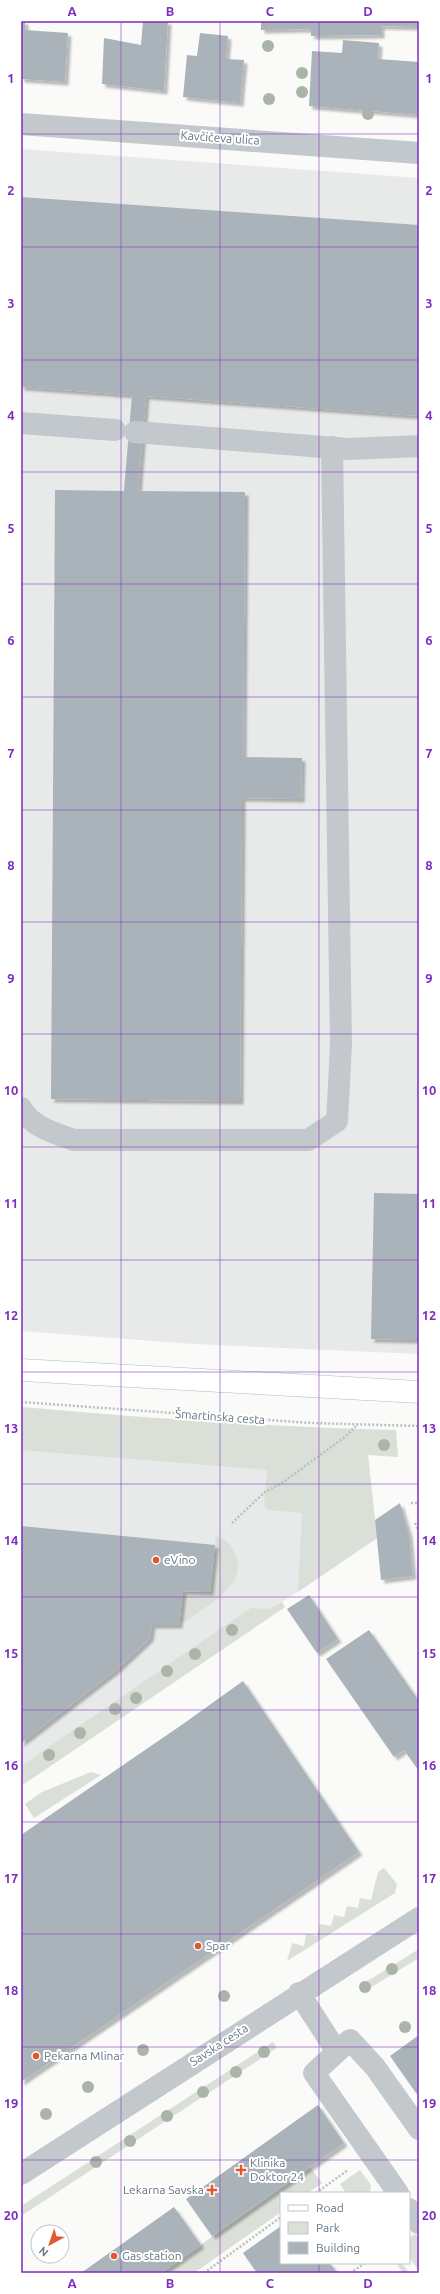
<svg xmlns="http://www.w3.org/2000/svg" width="440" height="2294" font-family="Ubuntu,sans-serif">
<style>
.built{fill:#e8e9e9}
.green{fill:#dadfd7}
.building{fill:#aab3b9;filter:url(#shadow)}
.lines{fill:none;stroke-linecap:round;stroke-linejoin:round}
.major-casing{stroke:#b5babe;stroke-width:23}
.path{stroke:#bbbfc2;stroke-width:2.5;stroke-dasharray:2 2;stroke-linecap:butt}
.minor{stroke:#c3c8cc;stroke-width:22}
.major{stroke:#fff;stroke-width:22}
.tree{fill:#aab4a7}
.grid{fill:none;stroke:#7b2cbf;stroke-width:1;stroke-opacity:0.55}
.poi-dot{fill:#e4572e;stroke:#fff;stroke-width:1.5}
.labels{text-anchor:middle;stroke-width:4;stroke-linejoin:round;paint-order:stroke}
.street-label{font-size:12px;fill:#657683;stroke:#fff}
.poi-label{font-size:12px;fill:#657683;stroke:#fff;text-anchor:start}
.neatline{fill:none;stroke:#7b2cbf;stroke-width:1.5}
.grid-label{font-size:13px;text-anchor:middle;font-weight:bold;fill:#7b2cbf}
</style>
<defs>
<filter id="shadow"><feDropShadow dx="3.5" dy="3.5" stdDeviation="1" flood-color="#0004"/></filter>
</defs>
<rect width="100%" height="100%" fill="#fafaf8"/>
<path class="built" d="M21,149L419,178V1354L193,1344L21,1331Z
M21,1407L149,1418L310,1428L365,1429L377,1538L282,1602L285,1607L21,1786Z"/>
<path class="green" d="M21,1407C146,1418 271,1427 396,1430L398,1457L368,1455L377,1538L298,1592L302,1513L268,1510L264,1506L267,1470L21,1450Z
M216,1535C227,1541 232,1545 236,1557C248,1586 200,1611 179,1625L183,1591L210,1592Z
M282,1602L285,1607L21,1786V1766L251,1608L269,1609Z
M91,1772L101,1775L34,1818L25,1804L42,1792Z
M384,1868L397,1884L395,1893L287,1961L292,1943L304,1946L306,1934L317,1936L320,1924L331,1926L334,1915L344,1917L347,1906L358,1908L360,1898L371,1900L378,1872Z
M419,1949V1958L365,1991L361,1985Z
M273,2042L277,2048L21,2216V2206Z
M310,2167L322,2183L308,2193H281V2212L194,2273H161Z
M360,2170L371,2185L370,2193H346L340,2184Z
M415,2234L419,2236V2271L409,2257V2238Z
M396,2263H402L409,2273H403Z"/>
<path class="building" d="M21,21H25V30L68,33L65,82L21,79Z
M143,21H168L164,91L102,84L104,38L141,45Z
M261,21H419V27L381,26V35L311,36V29L261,30Z
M200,33L228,36L226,59L244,60L240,103L183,97L187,55L197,56Z
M343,40L379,43L378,59L419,62V115L309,106L312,51L342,53Z
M21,197L419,225V416L146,396L138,491L245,492L243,757L302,758L301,799L242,798L240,1101L51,1099L55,490L124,491L132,395L21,387Z
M374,1193L419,1194L418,1340L371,1339Z
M400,1503L409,1534L413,1576L381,1580L375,1520Z
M21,1526L215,1545L210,1592L183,1591L179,1625H152L150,1638L116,1670L21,1743Z
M309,1595L338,1639L317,1653L287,1609Z
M369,1630L419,1701V1771L404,1750L394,1757L326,1659Z
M243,1681L359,1852L21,2082V1835L183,1724Z
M419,2035V2097L390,2056Z
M318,2105L344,2143L212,2236L186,2199Z
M174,2207L201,2245L161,2273H81Z
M281,2226V2263H330L337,2273H257L243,2253Z"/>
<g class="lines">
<defs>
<path id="major" d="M21,1370L419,1392"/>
</defs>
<use href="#major" class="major-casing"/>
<path class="path" d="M21,1402L311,1423L419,1426
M411,1503H419
M232,1523L265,1492L282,1483L345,1437L358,1424
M415,1523L419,1532
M316,2193L348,2170
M204,2273L281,2217
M350,2273L365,2263"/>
<path class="minor" d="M21,124L419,153
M21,423L115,430
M135,432L349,449L419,446
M21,1108C32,1127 54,1133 74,1140H308L337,1121L341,1045L332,447
M299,1993L337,2052
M21,2174L419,1918
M398,2193L314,2073L350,2040L375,2067L419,2129
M409,2209L419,2223"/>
<use href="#major" class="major"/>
</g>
<g class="tree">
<circle cx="268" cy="46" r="6"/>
<circle cx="302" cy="73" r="6"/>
<circle cx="302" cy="92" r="6"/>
<circle cx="269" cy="99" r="6"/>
<circle cx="368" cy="114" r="6"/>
<circle cx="384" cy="1445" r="6"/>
<circle cx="232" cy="1630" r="6"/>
<circle cx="195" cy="1654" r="6"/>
<circle cx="167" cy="1671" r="6"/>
<circle cx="136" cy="1698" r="6"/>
<circle cx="115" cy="1709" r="6"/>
<circle cx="80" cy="1733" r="6"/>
<circle cx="49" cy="1755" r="6"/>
<circle cx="392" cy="1969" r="6"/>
<circle cx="365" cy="1987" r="6"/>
<circle cx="224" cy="1996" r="6"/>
<circle cx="405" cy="2027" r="6"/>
<circle cx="143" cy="2050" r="6"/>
<circle cx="264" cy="2052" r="6"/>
<circle cx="236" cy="2072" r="6"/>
<circle cx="88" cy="2087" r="6"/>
<circle cx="203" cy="2092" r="6"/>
<circle cx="46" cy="2114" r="6"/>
<circle cx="167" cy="2116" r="6"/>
<circle cx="130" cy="2141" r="6"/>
<circle cx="96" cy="2162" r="6"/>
</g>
<path class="grid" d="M121,21V2273M220,21V2273M319,21V2193M21,134H419M21,247H419M21,360H419M21,472H419M21,584H419M21,697H419M21,810H419M21,922H419M21,1034H419M21,1147H419M21,1260H419M21,1372H419M21,1484H419M21,1597H419M21,1710H419M21,1822H419M21,1934H419M21,2047H419M21,2160H419M319,2263V2273"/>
<g class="poi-dot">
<circle cx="156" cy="1560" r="4"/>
<circle cx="198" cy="1946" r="4"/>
<circle cx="36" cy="2056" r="4"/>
<path d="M239 2164h4v4h4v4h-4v4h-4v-4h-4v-4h4z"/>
<path d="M210 2184h4v4h4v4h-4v4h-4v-4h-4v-4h4z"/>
<circle cx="114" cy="2256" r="4"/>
</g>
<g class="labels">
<g class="street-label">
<text transform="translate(220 138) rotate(4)" y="4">Kavčičeva ulica</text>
<text transform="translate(220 1417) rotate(4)" y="4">Šmartinska cesta</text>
<text transform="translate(219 2045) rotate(-33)" y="4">Savska cesta</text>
</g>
<g class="poi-label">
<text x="164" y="1564">eVino</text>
<text x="206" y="1950">Spar</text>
<text x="44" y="2060">Pekarna Mlinar</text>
<text x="250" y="2167">Klinika<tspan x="250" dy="14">Doktor 24</tspan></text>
<text x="204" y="2194" text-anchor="end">Lekarna Savska</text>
<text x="122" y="2260">Gas station</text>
</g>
</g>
<rect width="440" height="2294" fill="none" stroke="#ffffff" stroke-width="44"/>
<rect x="280" y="2192" width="130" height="72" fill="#ffffff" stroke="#c1c8cd"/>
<rect x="288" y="2205" width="20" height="6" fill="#ffffff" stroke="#c1c8cd"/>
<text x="316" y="2212" font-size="12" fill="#657683">Road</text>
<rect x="288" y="2222" width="20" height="12" fill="#dadfd7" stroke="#c1c8cd"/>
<text x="316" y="2232" font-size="12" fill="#657683">Park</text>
<rect x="288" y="2242" width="20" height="12" fill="#aab3b9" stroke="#c1c8cd"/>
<text x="316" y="2252" font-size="12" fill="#657683">Building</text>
<g transform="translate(50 2244) rotate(220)"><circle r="19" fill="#ffffff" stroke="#c1c8cd"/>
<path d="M0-3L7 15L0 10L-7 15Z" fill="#e4572e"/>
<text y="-6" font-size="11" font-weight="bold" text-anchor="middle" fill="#657683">N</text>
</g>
<rect x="22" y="22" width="396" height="2250" class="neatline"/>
<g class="grid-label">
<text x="72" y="16">A</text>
<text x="170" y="16">B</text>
<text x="270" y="16">C</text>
<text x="368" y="16">D</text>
<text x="11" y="83">1</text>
<text x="429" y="83">1</text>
<text x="11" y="195">2</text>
<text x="429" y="195">2</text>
<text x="11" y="308">3</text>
<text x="429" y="308">3</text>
<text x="11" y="420">4</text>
<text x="429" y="420">4</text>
<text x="11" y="533">5</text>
<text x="429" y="533">5</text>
<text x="11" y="645">6</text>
<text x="429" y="645">6</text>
<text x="11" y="758">7</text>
<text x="429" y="758">7</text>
<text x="11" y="870">8</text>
<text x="429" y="870">8</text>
<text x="11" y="983">9</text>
<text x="429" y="983">9</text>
<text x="11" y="1095">10</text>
<text x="429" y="1095">10</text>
<text x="11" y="1208">11</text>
<text x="429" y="1208">11</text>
<text x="11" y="1320">12</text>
<text x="429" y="1320">12</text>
<text x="11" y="1433">13</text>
<text x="429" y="1433">13</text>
<text x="11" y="1545">14</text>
<text x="429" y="1545">14</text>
<text x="11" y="1658">15</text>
<text x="429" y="1658">15</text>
<text x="11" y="1770">16</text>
<text x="429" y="1770">16</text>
<text x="11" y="1883">17</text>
<text x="429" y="1883">17</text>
<text x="11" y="1995">18</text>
<text x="429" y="1995">18</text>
<text x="11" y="2108">19</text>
<text x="429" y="2108">19</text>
<text x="11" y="2220">20</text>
<text x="429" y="2220">20</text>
<text x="72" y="2288">A</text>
<text x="170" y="2288">B</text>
<text x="270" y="2288">C</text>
<text x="368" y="2288">D</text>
</g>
</svg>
